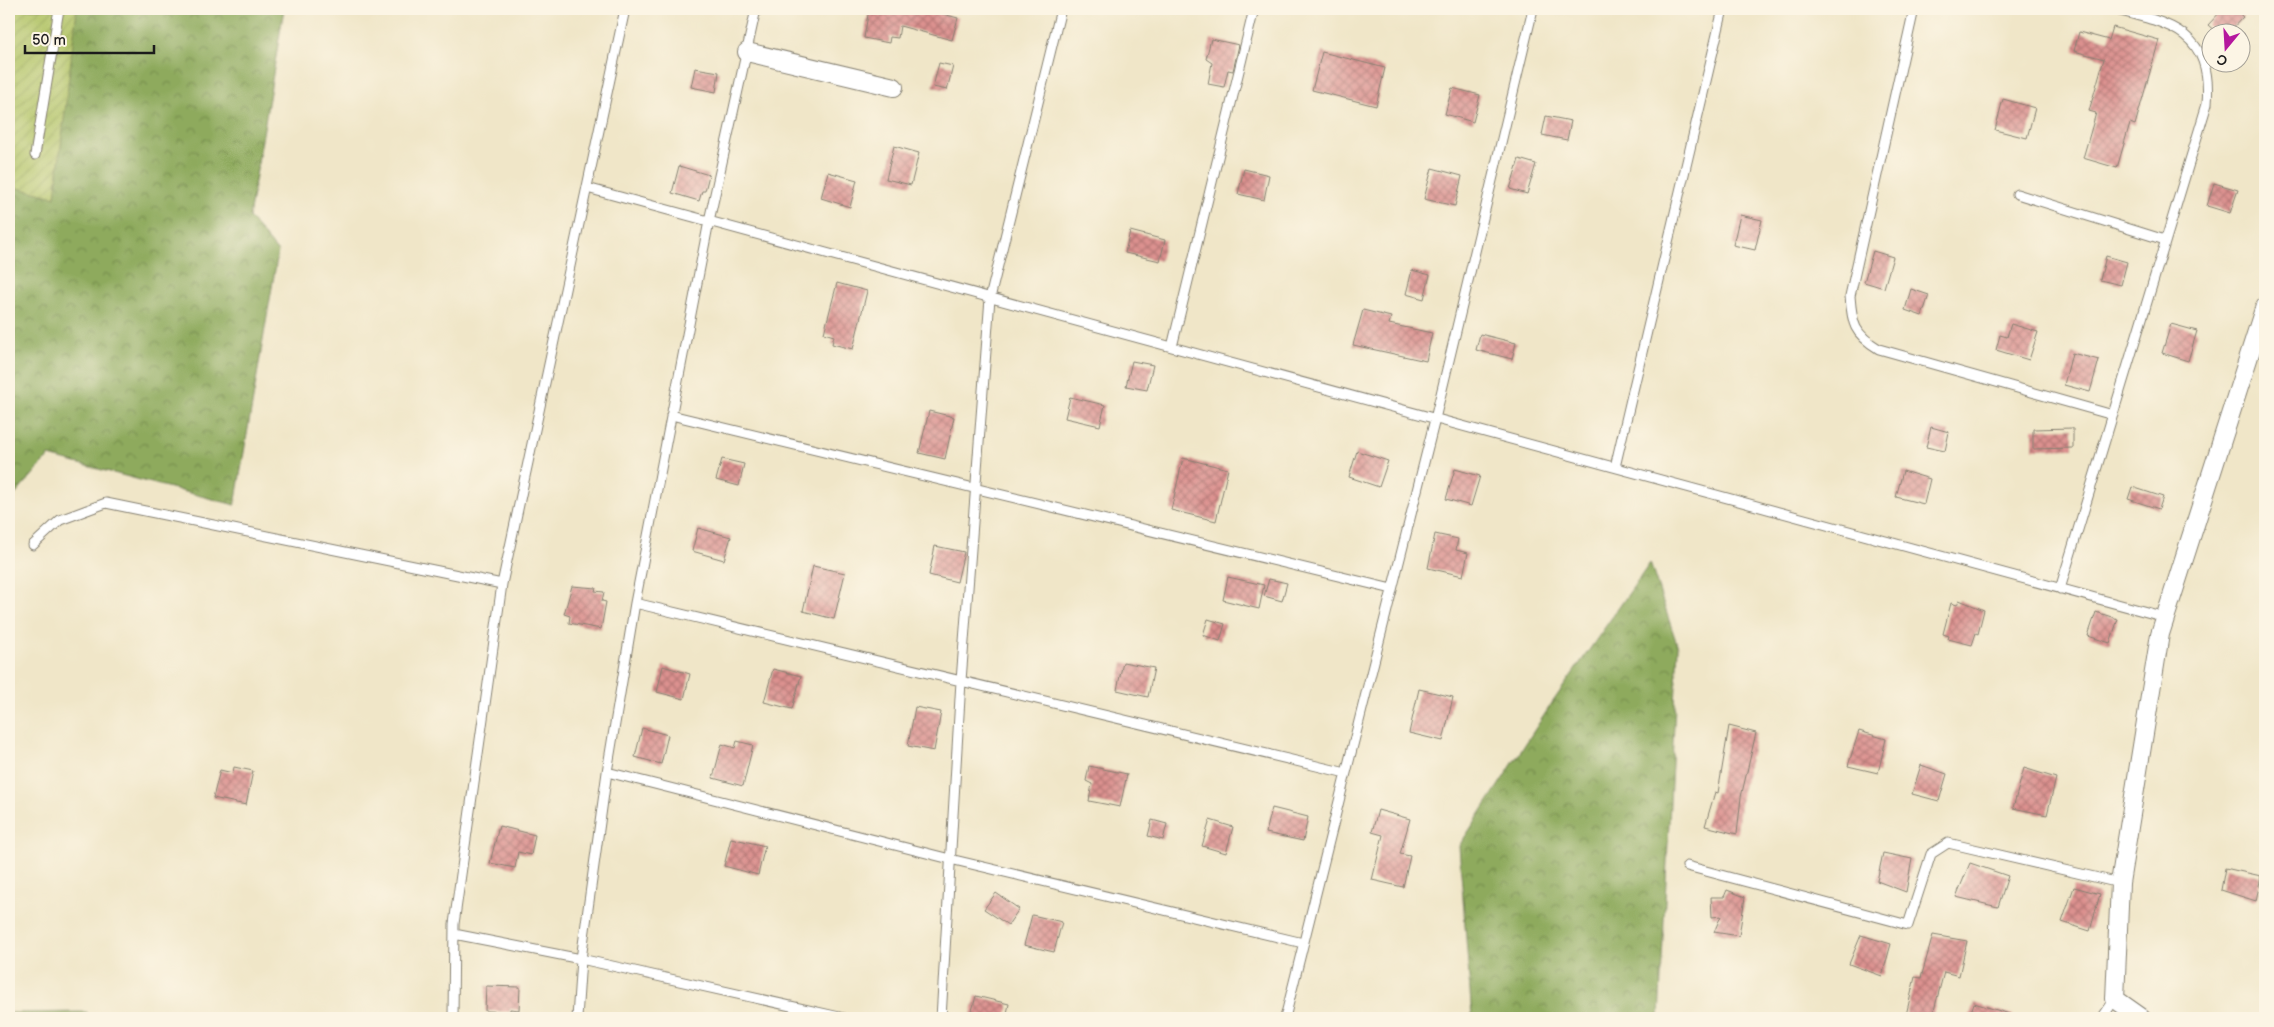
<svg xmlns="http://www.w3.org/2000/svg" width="2274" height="1027" font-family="'Balsamiq Sans',sans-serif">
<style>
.forest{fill:url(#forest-crowns);stroke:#55633c}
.garden{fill:url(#garden-furrows);stroke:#687042}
.building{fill:url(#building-cross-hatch)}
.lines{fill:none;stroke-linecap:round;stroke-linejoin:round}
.service-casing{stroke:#868172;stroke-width:11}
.minor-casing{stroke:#868172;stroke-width:20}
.service{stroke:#fff;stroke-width:9}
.minor{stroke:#fff;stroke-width:18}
</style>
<defs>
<pattern id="forest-crowns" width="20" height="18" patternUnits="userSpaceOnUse" patternTransform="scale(1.25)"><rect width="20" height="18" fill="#8eaa5d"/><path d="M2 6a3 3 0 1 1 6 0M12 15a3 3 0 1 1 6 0" fill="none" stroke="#738a4c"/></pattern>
<pattern id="garden-furrows" width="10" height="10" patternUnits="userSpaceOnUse" patternTransform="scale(1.25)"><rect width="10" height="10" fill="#b3c569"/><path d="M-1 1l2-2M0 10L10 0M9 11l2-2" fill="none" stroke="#99a95a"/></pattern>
<pattern id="building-cross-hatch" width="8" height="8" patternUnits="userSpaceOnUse" patternTransform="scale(1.25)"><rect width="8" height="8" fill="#dc918f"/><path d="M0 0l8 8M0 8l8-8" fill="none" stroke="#b27674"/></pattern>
</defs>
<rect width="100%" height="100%" fill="#fcf5e5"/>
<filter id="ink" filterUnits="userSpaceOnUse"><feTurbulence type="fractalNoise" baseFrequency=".02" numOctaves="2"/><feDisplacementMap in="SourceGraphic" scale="10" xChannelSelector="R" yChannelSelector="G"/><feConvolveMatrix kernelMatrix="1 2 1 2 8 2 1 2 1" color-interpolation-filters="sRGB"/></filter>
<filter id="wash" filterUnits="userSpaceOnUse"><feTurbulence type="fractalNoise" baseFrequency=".0096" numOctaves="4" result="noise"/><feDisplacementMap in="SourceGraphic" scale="20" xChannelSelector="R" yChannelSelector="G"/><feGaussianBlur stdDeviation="1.12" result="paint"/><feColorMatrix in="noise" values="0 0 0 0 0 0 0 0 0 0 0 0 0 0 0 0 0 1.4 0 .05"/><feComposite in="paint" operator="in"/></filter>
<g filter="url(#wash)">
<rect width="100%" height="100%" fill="#f0e6c8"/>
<path class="forest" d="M9,9H284L249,217L278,252L235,505L49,456L9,502Z
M1650,563L1678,647L1659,1018H1472L1459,846L1552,703Z
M87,1012L86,1018H9V1013Z"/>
<path class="garden" d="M9,9H77L55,197L9,186Z"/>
<g id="blocks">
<path class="building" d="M869,9H924L958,18L952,40L900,26L898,38L890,37L889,43L864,38Z
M2223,9H2234L2243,17L2229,32H2216L2208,25Z
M2113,27L2159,40L2135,125L2130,123L2117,168L2083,158L2096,113L2089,111L2104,59L2074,51L2079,32L2109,40Z
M1211,39L1239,45L1233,71L1228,70L1224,87L1208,84L1212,63L1206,59Z
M1322,52L1385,68L1376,106L1312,90Z
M939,63L953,66L947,90L933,87Z
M695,68L719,72L716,92L691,87Z
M1452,88L1480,95L1473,122L1445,114Z
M2003,99L2035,108L2027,138L1995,130Z
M1546,116L1571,121L1567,140L1542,135Z
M894,146L919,153L911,185L886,179Z
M1519,159L1536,164L1527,194L1510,189Z
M679,166L709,175L705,191H702L699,201L672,193Z
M1432,168L1462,176L1455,206L1424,199Z
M1244,169L1269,175L1264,200L1238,194Z
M828,172L857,180L850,207L821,198Z
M2214,183L2238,190L2230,213L2207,206Z
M1740,215L1762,220L1755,250L1733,245Z
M1130,231L1165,240L1160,261L1125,253Z
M1873,251L1893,257L1884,288L1864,282Z
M2106,256L2127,262L2121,285L2100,280Z
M1412,270L1430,275L1424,299L1406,294Z
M837,283L867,291L853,349L832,344L834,336L824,333Z
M1911,289L1929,295L1922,316L1905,310Z
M1363,310L1391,317L1389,324L1432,333L1426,361L1353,345Z
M2011,324L2038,332L2029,360L1996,350L2000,335L2007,337Z
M2171,324L2197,331L2188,361L2162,353Z
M1480,334L1516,343L1512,359L1476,350Z
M2072,353L2099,360L2090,392L2064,385Z
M1132,361L1153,365L1147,390L1126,386Z
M1070,397L1105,405L1100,426L1065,418Z
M929,411L954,417L945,459L919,453Z
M1931,427L1949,432L1945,451L1926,447Z
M2073,428V448L2033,449V429Z
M1357,451L1388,461L1379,487L1349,477Z
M1183,458L1228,469L1216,521L1171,510Z
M722,459L744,464L739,486L716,480Z
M1455,469L1480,476L1471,506L1446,499Z
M1903,471L1930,479L1924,504L1896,497Z
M2132,487L2163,497L2159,509L2128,499Z
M698,528L731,537L724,560L692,551Z
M1435,534L1458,539L1456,550L1468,553L1463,576L1428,568Z
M935,546L964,552L957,582L929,575Z
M813,566L845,573L834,619L803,611Z
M1228,577L1264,585L1259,609L1223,600Z
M1269,579L1287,583L1282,601L1264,596Z
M572,586L596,588L595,591L604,592L602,601L606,602L601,629L569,623L570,616L564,614Z
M1959,600L1984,610L1978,634L1976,633L1972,645L1948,639L1949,636L1943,634L1951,603L1957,605Z
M2096,612L2118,619L2110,643L2088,636Z
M1208,619L1225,624L1220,641L1203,635Z
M1123,662L1154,668L1148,697L1117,690Z
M663,666L690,674L684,699L657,692Z
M773,669L801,676L792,709L764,702Z
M1419,689L1453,697L1443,741L1409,733Z
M915,707L941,712L934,751L908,746Z
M1729,726L1756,733L1741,797L1737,834L1705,826L1715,792L1718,793Z
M642,728L668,735L661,764L635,757Z
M1859,731L1886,739L1878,773L1848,766Z
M737,741L753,745L743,786L713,778L722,744L735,748Z
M1921,765L1947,774L1939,801L1912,794Z
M1089,766L1127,774L1120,807L1089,801L1092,784L1086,781Z
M234,767L253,771L246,805L213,798L220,770L233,773Z
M2024,768L2056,778L2047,815L2013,808Z
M1272,808L1308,817L1303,841L1266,833Z
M1378,810L1410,819L1400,854L1410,856L1403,887L1372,880L1383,835L1372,832Z
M1152,820L1167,824L1163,840L1148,836Z
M1210,820L1233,827L1226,853L1202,846Z
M499,826L535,835L531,855L518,852L515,868L490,863Z
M731,838L765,846L758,875L724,866Z
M1883,853L1912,859L1906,892L1877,881Z
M1970,863L2008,876L1998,907L1956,897Z
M2225,868L2261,876L2256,901L2221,890Z
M2074,887L2100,894L2090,931L2062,922Z
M1727,890L1745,897L1739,936L1714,932L1721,916L1712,917L1711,897H1724Z
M996,893L1019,909L1008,925L984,909Z
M1032,915L1062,922L1054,952L1024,945Z
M1861,935L1891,944L1882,976L1849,964Z
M1933,935L1967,941L1959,976L1944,972L1932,1018L1906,1015L1915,977L1921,978Z
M486,986L520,987L519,1010L510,1009V1012L485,1011Z
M976,996L1009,1004L1006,1018H970Z
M1974,1003L2013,1015V1018H1969Z"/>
</g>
</g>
<g filter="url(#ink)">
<use href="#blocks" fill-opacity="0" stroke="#868172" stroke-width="1"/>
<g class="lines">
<defs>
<path id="service" d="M756,9L709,221L635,603L1346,773L1435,419L1533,9
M1914,9L1850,296C1852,324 1854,334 1879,349L2113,415
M35,155L59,9
M587,188L2165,617
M2017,194L2165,240
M1172,347L1254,9
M671,415L1392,589
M1615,467L1723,9
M33,545L60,520L106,503L502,584
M2060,589L2207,104C2213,32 2171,23 2112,9
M635,603L607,772L581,959L844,1018
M607,772L950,859L1303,943
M1687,866L1908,925L1931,854L1948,843L2120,883
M454,934L581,959L577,1018
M453,1018L454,924L502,584L625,9
M941,1018L961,681L990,298L1061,9
M1285,1018L1346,773
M2102,1018L2115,999"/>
<path id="minor" d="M747,52L894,87
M2142,1018L2115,999L2120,883L2160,634L2265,306"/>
</defs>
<use href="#service" class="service-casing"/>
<use href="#minor" class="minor-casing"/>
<use href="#service" class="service"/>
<use href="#minor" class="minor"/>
</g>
</g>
<rect width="2274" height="1027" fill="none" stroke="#fcf5e5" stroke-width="30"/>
<g transform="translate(2226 48) rotate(198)"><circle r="24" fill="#fcf5e5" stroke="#a29e95"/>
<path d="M0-4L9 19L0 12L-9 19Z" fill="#b5179e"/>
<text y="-8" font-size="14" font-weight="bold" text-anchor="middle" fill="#1c1c1c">С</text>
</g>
<path d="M25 45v8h129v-8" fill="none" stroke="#1c1c1c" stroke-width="2.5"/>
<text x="32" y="45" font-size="15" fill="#1c1c1c" stroke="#fcf5e5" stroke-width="4" paint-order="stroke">50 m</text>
</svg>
